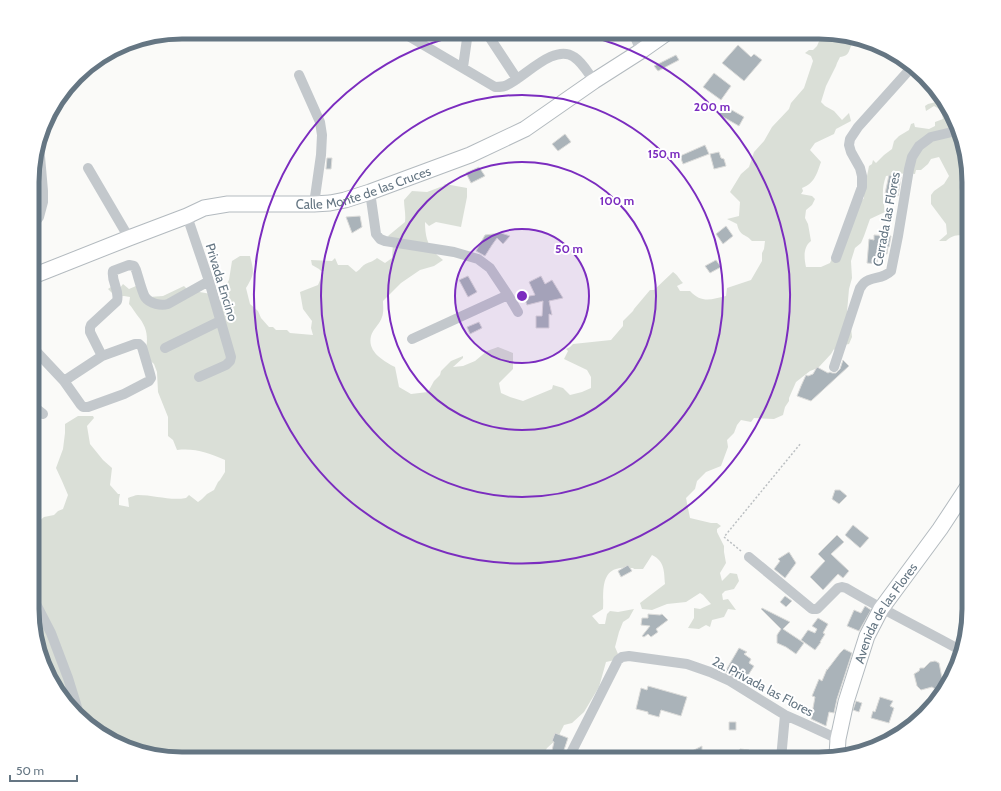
<svg xmlns="http://www.w3.org/2000/svg" width="1001" height="791" font-family="Cabin,sans-serif">
<style>
.green{fill:#dadfd7}
.building{fill:#aab3b9;stroke:#dcdcda}
.lines{fill:none;stroke-linecap:round;stroke-linejoin:round}
.secondary-casing{stroke:#b3babf;stroke-width:17}
.path{stroke:#bbbfc2;stroke-width:1.5;stroke-dasharray:2 2;stroke-linecap:butt}
.lane{stroke:#c3c8cc;stroke-width:5}
.street{stroke:#c3c8cc;stroke-width:10}
.secondary{stroke:#fff;stroke-width:15}
.ring{fill:none;stroke:#7b2cbf;stroke-width:2}
.labels{text-anchor:middle;stroke-width:4;stroke-linejoin:round;paint-order:stroke}
.street-label{font-size:13px;fill:#657683;stroke:#fff}
.rim{fill:none;stroke:#657683;stroke-width:5}
.centre{fill:#7b2cbf;stroke:#fff;stroke-width:2}
.ring-label{font-size:12px;text-anchor:middle;font-weight:bold;fill:#7b2cbf;stroke:#fff;stroke-width:4;stroke-linejoin:round;paint-order:stroke}
</style>
<rect width="100%" height="100%" fill="#fafaf8"/>
<path class="green" d="M823,32H829L859,39C858,40 855,41 853,43C848,49 851,56 840,57L837,63L836,66L826,86L821,102L825,106L834,111L842,120L849,113L851,121L836,129L834,134L815,143L810,150L821,162C817,173 815,183 802,188L803,191L801,194L812,196L815,199L812,205L806,210L805,218L808,224L811,241C803,247 804,258 806,267H821L830,263L852,213L864,198V193L867,185L866,183L865,178L867,176L869,166L872,164L873,160L876,163L884,155L892,149L894,141L899,136L909,130L911,124L914,123L915,127L929,129L935,126V122L943,119L941,110L934,106L926,111L925,106L928,104L936,102V98L939,96L954,116L969,181V236C960,235 953,234 946,241H939L947,234L946,224L931,204V195L934,191L944,184L949,176L939,157L931,159L928,164L921,170H916L915,174L907,173L886,176C881,190 883,199 885,212L870,219L864,236L861,243L855,248L851,261L852,278L849,289L847,312L850,318L852,337L849,344L839,346L836,352L834,349L831,354L818,368L810,371L796,382L789,398V401L785,407L783,415L774,419L754,418L751,422L741,420L737,425L734,433L727,440L728,447L721,466L706,472L697,481L695,489L686,498L690,518L711,523H717L721,526L717,529V532L724,546V552L726,563L720,573L722,581L730,573L737,574L739,581L734,589L725,591L722,594L723,600L728,599L736,610L728,609L724,617L712,620L710,627L706,625L699,629L688,628L694,618V608L700,609L711,604L703,595L700,593L686,602L667,604L652,610L642,609L640,603L665,584C664,572 665,561 652,555L643,569H634L633,568C628,568 621,567 616,569C600,574 604,596 603,609L592,616L599,624H605L607,614L610,611L618,612L634,609L629,618L623,622L619,632L615,647L618,654L615,660L606,662L599,687L584,712L572,723L564,725L557,739L547,748L541,759H172L125,748L83,722L47,675L32,619L33,531L38,522L44,517L54,515L58,511L63,509L68,495L62,481L56,468L63,449L65,433V424L78,416H93L94,418L87,426L90,444L103,460L112,468L110,485L118,494H120L119,499V505L129,507L128,498C131,497 135,495 138,495C154,495 170,501 186,498L189,495L198,502L202,499L207,494L214,490L218,482L220,480L225,472V460C208,453 196,448 177,450L173,440L168,436V417L158,392L157,372L154,364L145,356C148,339 149,329 137,315C134,311 132,307 129,304L130,297L124,296L116,297L108,289L111,287L120,288L123,284L129,289L136,286L149,297L163,296L184,286L188,290L211,294L217,301L222,302L224,288L229,280L232,261L240,256H250C254,272 255,273 246,288L250,304L258,311L261,318L269,327H273L276,330H287L290,333L313,335L311,328L312,321L303,309L300,292L318,285L324,271H321L319,269L312,265L311,260L332,261L335,258L338,265H348L356,272C360,270 361,267 364,265C368,262 373,262 377,258L385,263L392,258L393,243L388,236L405,222C406,214 404,207 404,200L412,191L427,192L443,186L445,184L467,188V197L461,227L436,222L429,226L425,222C425,234 427,245 435,253C438,256 441,258 443,260L434,266L420,270L401,283L383,301C383,305 384,312 382,317C380,324 373,329 371,336C367,352 384,361 395,367L399,387L411,394L428,392L434,381L440,375L441,371L451,361L463,356V358L453,367L463,366L475,361L487,351L498,347L513,353V369L499,383L501,393L510,397L523,401L552,389L553,385L563,388L570,395L582,392L591,388V377L587,370L564,359L568,351L566,349L570,347L573,344L611,340L623,326V321L633,311L634,309L650,290H654L673,272C678,275 679,279 683,283L677,286L680,291H690C702,304 712,299 726,296L727,288L751,280L762,261V253L764,249L765,241H752C745,233 740,237 737,224L727,219L739,216L740,202L730,192L741,174L749,167L754,152L764,141L772,127L789,109L791,103L804,88L813,61L811,56L805,53L809,50H813L817,46Z"/>
<path class="building" d="M738,45L751,57L754,54L762,60L744,81L722,63Z
M676,55L679,60L658,71L654,66Z
M714,73L731,86L721,100L703,87Z
M723,105L744,117L739,126L718,114Z
M565,134L571,142L558,151L552,144Z
M705,145L709,154L683,164L680,156Z
M719,152L721,158L724,159L726,166L714,169L710,154Z
M327,158H332L331,169H326Z
M479,167L485,176L471,183L466,173Z
M889,175L901,177L898,196L885,194Z
M360,216L362,227L352,233L346,217Z
M726,226L733,236L723,244L716,234Z
M501,233L510,236L503,244L497,238L492,245L485,256L476,251L485,235Z
M874,235L891,236L889,247H888L887,254H883V258L878,257L877,264L867,263L869,239L874,240Z
M716,260L721,267L710,273L705,266Z
M468,276L477,292L468,297L459,280Z
M541,276L545,284L552,280L563,298L549,301L552,315L549,314V328H536V316H542L543,301L527,305L524,297L535,295L529,282Z
M479,322L482,328L470,334L467,327Z
M843,360L849,366L811,401L797,396L801,386L806,375L808,376L813,374L817,367L828,373L830,372L832,373H836L840,369Z
M835,490H840L847,496L839,504L832,499Z
M853,525L869,538L860,548L845,535Z
M837,535L844,542L831,554L849,571L843,578L838,574L823,590L810,577L825,561L818,554Z
M789,552L796,563L785,578L774,569L780,561L778,559Z
M628,565L632,571L621,577L618,571Z
M785,596L792,601L786,607L780,602Z
M865,606L871,610L859,631L847,626L854,610L861,613Z
M762,608L790,622L783,629L804,643L796,654L786,647L777,643V635L781,629L761,609Z
M648,614L660,615L662,614L668,620L656,629L658,632L651,637L648,634L644,637L642,636L650,626L641,625L642,618H648Z
M818,618L828,624L823,633L825,634L820,642H821L815,650L801,640L808,630L815,633L817,629L812,626Z
M739,648L747,652L744,654L751,659L749,663L754,666L747,677L744,675L741,680L725,672Z
M844,649L852,653L837,699L834,713L829,712L826,726L811,719L815,697L812,696L819,679L822,681L827,669V670L840,653Z
M935,661L939,663L944,688L941,693L932,687L921,690L917,686L914,674L919,671L920,668H924L930,662Z
M648,686L687,697L681,716L661,710L659,717L648,714V712L636,709L641,688L647,690Z
M880,697L893,701L890,706L894,708L889,723L871,718L873,711L875,712Z
M856,701L862,703L859,712L853,710Z
M729,722H736V730H729Z
M555,733L568,738L563,753H561L559,759H550L554,742L552,741Z
M702,746V751L703,752L704,759H691L690,752Z
M740,749L749,750V759H737Z"/>
<g class="lines">
<defs>
<g id="secondary">
<path d="M968,179V187L969,193"/>
<path id="s1" d="M33,276L129,238L187,216L204,208L228,204H314L330,203L345,200L370,192L470,155L525,129L594,81L641,51L668,32"/>
<path id="s2" d="M837,755L838,739L846,702L867,636L881,609L940,529L969,485"/>
</g>
</defs>
<use href="#secondary" class="secondary-casing"/>
<path class="path" d="M741,551L724,537L801,443"/>
<path class="lane" d="M401,32L410,37"/>
<path class="street" d="M411,32L410,37L495,87C499,87 504,87 507,85C525,77 554,43 574,57C583,63 588,73 594,81
M486,32L517,79
M633,32L641,51
M463,67L468,32
M299,75L320,122L322,135L321,155L314,204
M88,168L129,238
M33,191H43
M370,192L376,234L380,239L385,241L454,252L478,259L490,268L508,295L518,312
M187,216L209,281L231,357L230,361L226,365L199,377
M33,225L39,217L43,202V191L39,145
M836,258L862,187V176L860,168L851,152L849,145L850,139L858,127L911,68L913,66
M412,339L508,295
M33,348L64,381L81,405L83,407H88L124,394L149,381L151,378L150,374L142,347L139,344H135L102,356L64,381
M165,348L220,321
M102,356L90,332V328L91,325L117,301C120,290 111,282 113,271L129,265L134,266L136,270C138,276 142,292 145,297C150,304 161,306 168,304L209,281
M834,367L860,288C861,287 862,285 864,283C872,276 882,280 891,271L898,236L909,169L912,157L919,146L931,137L952,132L957,129
M33,406L43,414
M749,557L812,609H817L838,588L842,587L846,588C883,610 922,629 960,650L961,651
M32,596L51,633L68,678L81,720
M568,759L618,660L622,657L629,656L687,664L710,672L730,681L785,715L801,722L838,739
M781,759L785,715"/>
<use href="#secondary" class="secondary"/>
</g>
<circle cx="522" cy="296" r="67" fill="#7b2cbf" fill-opacity=".12"/>
<g class="ring">
<circle cx="522" cy="296" r="67"/>
<circle cx="522" cy="296" r="134"/>
<circle cx="522" cy="296" r="201"/>
<path d="M571 32A268 268 0 1 1 473 32"/>
</g>
<g class="labels">
<g class="street-label">
<text dy="5" stroke="none"><textPath href="#s1" startOffset="346">Calle Monte de las Cruces</textPath></text>
<text transform="translate(886 219) rotate(-79)" y="5">Cerrada las Flores</text>
<text transform="translate(222 282) rotate(73)" y="5">Privada Encino</text>
<text dy="5" stroke="none"><textPath href="#s2" startOffset="152">Avenida de las Flores</textPath></text>
<text transform="translate(763 686) rotate(28)" y="5">2a. Privada las Flores</text>
</g>
</g>
<path d="M0 0H1001V791H0ZM182 39H819A143 143 0 0 1 962 182V609A143 143 0 0 1 819 752H182A143 143 0 0 1 39 609V182A143 143 0 0 1 182 39Z" fill="#fff" fill-rule="evenodd"/>
<path class="rim" d="M182 39H819A143 143 0 0 1 962 182V609A143 143 0 0 1 819 752H182A143 143 0 0 1 39 609V182A143 143 0 0 1 182 39Z"/>
<circle cx="522" cy="296" r="6" class="centre"/>
<g class="ring-label">
<text x="712" y="111">200 m</text>
<text x="664" y="158">150 m</text>
<text x="617" y="205">100 m</text>
<text x="569" y="253">50 m</text>
</g>
<path d="M10 775v6h67v-6" fill="none" stroke="#657683" stroke-width="2"/>
<text x="16" y="775" font-size="12" fill="#657683" stroke="#ffffff" stroke-width="3" paint-order="stroke">50 m</text>
</svg>
